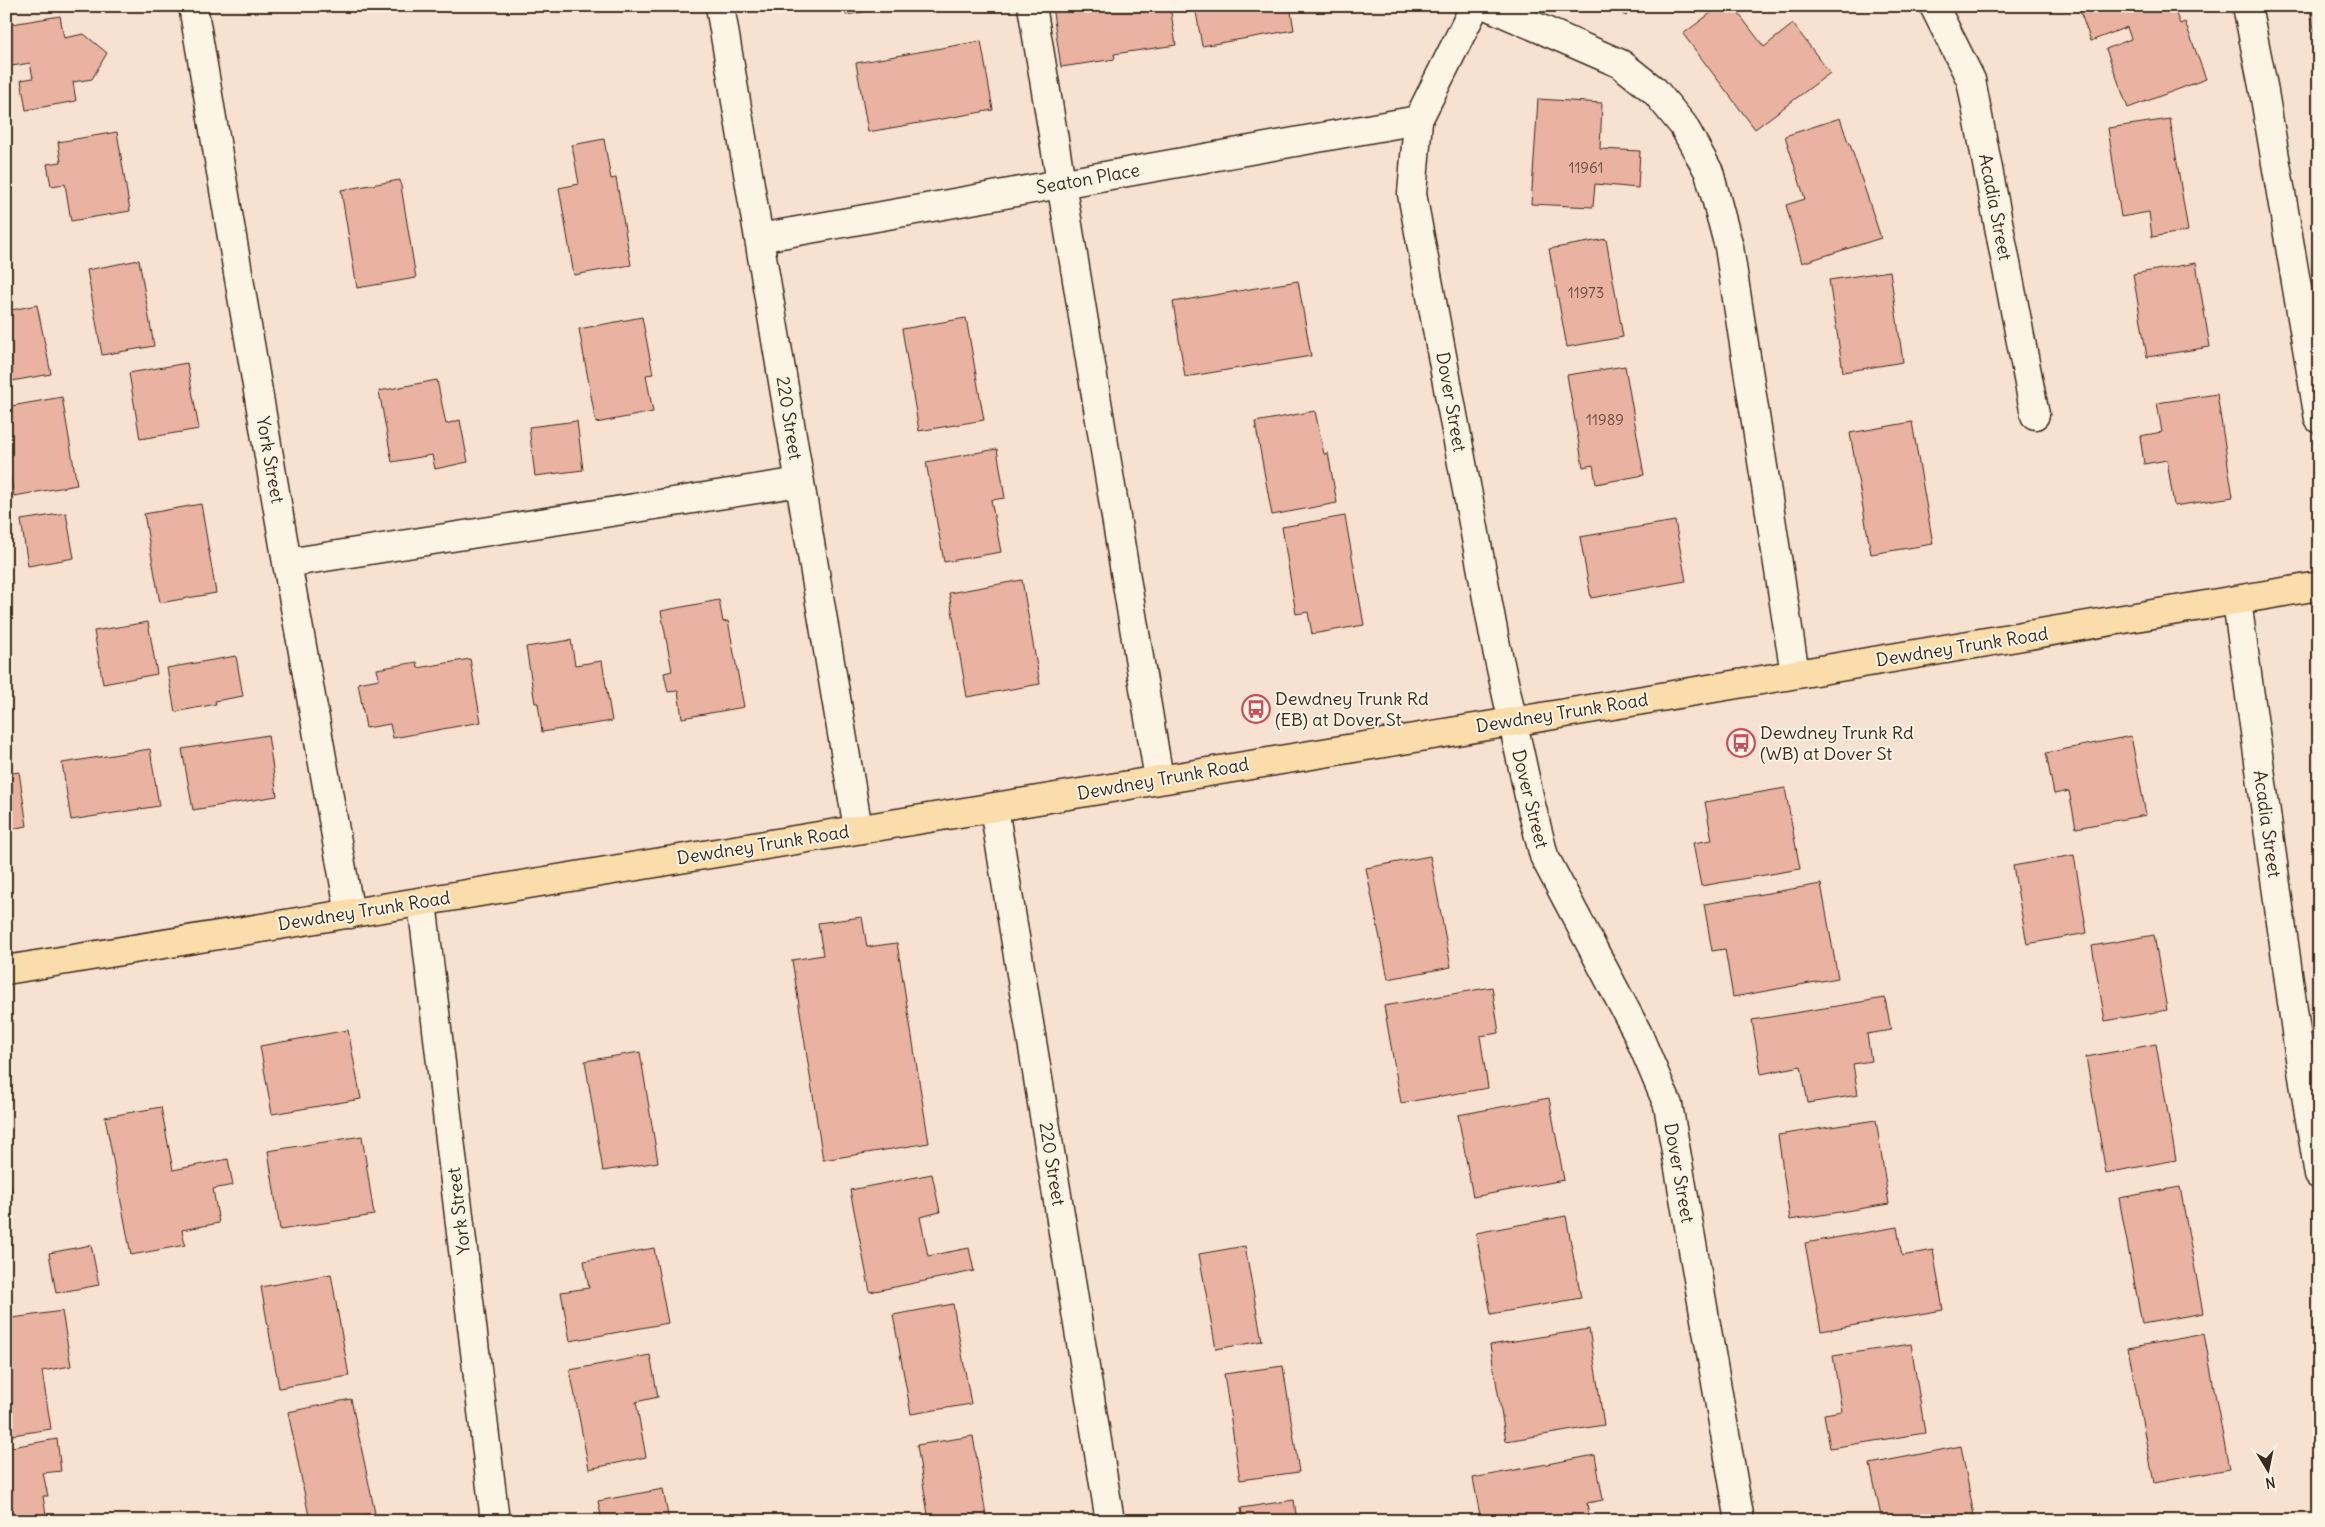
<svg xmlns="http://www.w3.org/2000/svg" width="2325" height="1527" font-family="Delius,sans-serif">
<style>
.building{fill:#eab2a1;stroke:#3b2a1e}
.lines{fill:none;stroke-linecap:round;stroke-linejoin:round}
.minor-casing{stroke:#3b2a1e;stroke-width:31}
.major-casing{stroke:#3b2a1e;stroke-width:31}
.minor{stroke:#fcf5e5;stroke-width:28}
.major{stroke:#fbddab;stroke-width:28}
.labels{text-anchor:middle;stroke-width:4;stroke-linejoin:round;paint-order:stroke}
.number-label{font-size:15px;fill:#674c3f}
.street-label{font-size:18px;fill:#3b2a1e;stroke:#fcf5e5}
.poi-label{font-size:18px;fill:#3b2a1e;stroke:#fcf5e5;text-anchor:start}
</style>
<rect width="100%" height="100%" fill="#f7e1d1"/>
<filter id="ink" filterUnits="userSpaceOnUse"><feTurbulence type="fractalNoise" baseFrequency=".02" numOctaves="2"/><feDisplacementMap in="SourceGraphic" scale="10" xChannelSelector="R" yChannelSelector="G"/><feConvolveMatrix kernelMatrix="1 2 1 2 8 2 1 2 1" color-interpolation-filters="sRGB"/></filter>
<g filter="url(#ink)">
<path class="building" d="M844,6H896L846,15Z
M1052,6H1170L1176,45L1114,54L1115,59L1061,67Z
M1195,6H1290L1294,30L1202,46Z
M1609,6H1631L1626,16Z
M1720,6H1733L1764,47L1793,24L1830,73L1755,129L1683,34Z
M2078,6H2173L2180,24L2185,22L2206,79L2128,108L2106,49L2131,39L2127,27L2091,41Z
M2309,6H2319V50Z
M60,16L64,38L84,34L107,53L92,79L73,82L76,101L26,110L21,80L33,78L30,63L6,67V25Z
M981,41L993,110L868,132L856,63Z
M1538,99L1602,103L1600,149L1640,151L1638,188L1595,184L1593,207L1531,204Z
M1840,118L1848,142L1849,141L1881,238L1802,263L1786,205L1805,199L1785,136Z
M2170,119L2188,231L2152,237L2149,212L2121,217L2108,128Z
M117,132L130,211L71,221L65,184L51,186L47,164L61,162L58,142Z
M604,139L611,179L616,178L631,265L574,275L559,188L579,184L572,145Z
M400,180L416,278L357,288L341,190Z
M1606,239L1623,337L1567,347L1549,249Z
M139,260L154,346L102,355L87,270Z
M2196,263L2210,347L2147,357L2133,274Z
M1890,271L1903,362L1843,372L1829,280Z
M1298,281L1311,356L1185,377L1173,302Z
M37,305L51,374L6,382V311Z
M642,317L653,374L646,375L653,412L596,423L579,329Z
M966,318L984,420L919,431L902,329Z
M187,363L199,429L140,439L129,373Z
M1625,366L1644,475L1596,484L1593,465L1583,467L1567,375Z
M437,380L446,424L460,420L468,462L435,469L432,455L392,462L379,391Z
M2217,394L2233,497L2174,506L2167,460L2144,464L2140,436L2162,432L2157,403Z
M62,397L77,485L14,496L6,453V407Z
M1315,411L1324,454L1328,453L1337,503L1272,515L1255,422Z
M577,421L583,470L535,476L529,427Z
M1912,422L1933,544L1871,554L1850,433Z
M997,449L1005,498L991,500L1001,552L944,562L926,462Z
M201,504L216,593L160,603L144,514Z
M66,513L74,558L28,566L21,520Z
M1345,516L1364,625L1312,634L1308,612L1296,614L1282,527Z
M1675,521L1686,581L1591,598L1580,537Z
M1022,580L1040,684L967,697L949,593Z
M719,600L723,622L728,621L744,707L682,718L678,691L668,692L664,673L672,671L661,611Z
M148,622L157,674L103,684L94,631Z
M571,640L575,665L602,661L612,721L542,732L538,703H535L526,647Z
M236,656L243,696L215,701L216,704L175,712L167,668Z
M470,659L481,722L393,738L390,724L366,728L358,683L379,679L377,669L417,662L418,668Z
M268,735L277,796L193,810L182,749Z
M2131,736L2146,815L2076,828L2069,791L2054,794L2046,753Z
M150,749L159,806L71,820L62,763Z
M19,772L27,826L10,829L12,840L6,841V774Z
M1785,788L1800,869L1701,886L1693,843L1712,840L1705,802Z
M2074,855L2087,933L2027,944L2013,866Z
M1430,856L1451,967L1388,979L1366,868Z
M1821,884L1838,978L1733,997L1725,949L1712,951L1704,904Z
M862,917L867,947L897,943L929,1143L823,1160L792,960L823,955L818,923Z
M2154,935L2167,1010L2105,1021L2092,946Z
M1492,987L1499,1033L1480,1036L1488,1088L1401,1103L1384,1006Z
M1885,998L1891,1030L1867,1034L1871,1061L1853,1064L1858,1095L1808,1103L1801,1066L1761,1074L1752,1020Z
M348,1030L361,1099L272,1114L260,1046Z
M2156,1044L2176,1160L2106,1173L2086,1057Z
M640,1052L658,1162L603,1171L585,1061Z
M1549,1098L1564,1180L1473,1197L1458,1115Z
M161,1107L173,1170L228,1159L233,1185L213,1189L219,1223L182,1230L185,1245L131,1255L105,1117Z
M1876,1120L1889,1204L1790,1220L1778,1135Z
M362,1136L374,1215L280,1230L268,1151Z
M6,1154L12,1191L6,1192Z
M932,1174L940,1212L920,1217L928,1256L969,1248L974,1271L870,1292L850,1190Z
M2180,1187L2203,1313L2142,1324L2119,1198Z
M1566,1216L1581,1298L1491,1314L1476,1233Z
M1897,1227L1902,1256L1933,1250L1943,1310L1821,1331L1805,1243Z
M91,1245L99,1285L56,1293L49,1253Z
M1245,1246L1262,1341L1216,1349L1199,1254Z
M654,1248L668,1323L570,1341L561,1292L589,1288L584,1261Z
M331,1274L349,1376L279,1388L261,1287Z
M953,1304L971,1404L911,1414L893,1315Z
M62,1311L71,1366L42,1371L51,1429L6,1436V1319Z
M1589,1329L1604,1425L1506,1441L1490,1345Z
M2204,1334L2229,1469L2154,1483L2128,1348Z
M1911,1344L1925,1433L1830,1448L1824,1414L1842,1411L1833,1356Z
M650,1355L658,1397L636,1402L646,1457L589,1469L570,1370Z
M1283,1366L1299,1472L1240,1480L1224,1374Z
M351,1399L375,1513L338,1521H310L288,1412Z
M973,1436L987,1521H929L917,1445Z
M57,1439L61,1471L43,1473L48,1496H43L47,1521H6V1448Z
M1961,1446L1975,1521H1882L1870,1464Z
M1595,1455L1603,1500L1587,1503L1590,1521H1481L1473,1478Z
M663,1489L669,1521H602L598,1501Z
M1294,1500L1297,1521H1243L1241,1508Z"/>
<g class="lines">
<defs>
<path id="minor" d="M193,6L287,563L350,914
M720,6L858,829
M1032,6L1159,779
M1475,6L1418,120L1412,194L1495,641L1531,805L1544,856L1637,1032L1668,1105L1740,1521
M1488,6L1621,64L1655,91L1683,125L1709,172L1729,247L1795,674
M1934,6L1971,80L2035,415
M2247,6L2263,86L2319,419
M759,238L1418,120
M287,563L800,482
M2237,601L2298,1046L2319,1175
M994,808L1110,1521
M422,902L495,1521"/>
<path id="major" d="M6,970L1560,714L2319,586"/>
</defs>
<use href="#minor" class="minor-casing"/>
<use href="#major" class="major-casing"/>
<use href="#minor" class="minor"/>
<use href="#major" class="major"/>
</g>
</g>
<defs>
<symbol id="bus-ring" viewBox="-11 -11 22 22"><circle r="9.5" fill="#fcf5e5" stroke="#d1495b" stroke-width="1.5"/><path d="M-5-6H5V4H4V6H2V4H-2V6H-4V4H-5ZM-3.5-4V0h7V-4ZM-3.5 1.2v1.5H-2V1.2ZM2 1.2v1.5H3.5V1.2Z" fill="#d1495b"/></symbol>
</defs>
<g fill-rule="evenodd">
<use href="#bus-ring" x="1240" y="693" width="32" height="32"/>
<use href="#bus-ring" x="1725" y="727" width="32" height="32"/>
</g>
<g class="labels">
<g class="number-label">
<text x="1586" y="173">11961</text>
<text x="1586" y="298">11973</text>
<text x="1605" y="425">11989</text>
</g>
<g class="street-label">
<text transform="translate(1088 179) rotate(-10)" y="6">Seaton Place</text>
<text transform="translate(1995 207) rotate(79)" y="6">Acadia Street</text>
<text transform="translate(1451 402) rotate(80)" y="6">Dover Street</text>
<text transform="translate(789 418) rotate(81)" y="6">220 Street</text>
<text transform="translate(270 460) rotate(80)" y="6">York Street</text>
<text transform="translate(1962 647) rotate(-9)" y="6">Dewdney Trunk Road</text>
<text transform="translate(1562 713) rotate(-9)" y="6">Dewdney Trunk Road</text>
<text transform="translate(1163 779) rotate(-10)" y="6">Dewdney Trunk Road</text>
<text transform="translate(1530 799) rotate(76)" y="6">Dover Street</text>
<text transform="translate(2267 824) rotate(82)" y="6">Acadia Street</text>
<text transform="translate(763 845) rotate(-9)" y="6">Dewdney Trunk Road</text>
<text transform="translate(364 911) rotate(-9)" y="6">Dewdney Trunk Road</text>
<text transform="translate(1052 1164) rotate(81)" y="6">220 Street</text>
<text transform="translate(1679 1173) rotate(80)" y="6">Dover Street</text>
<text transform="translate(459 1211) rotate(-97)" y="6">York Street</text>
</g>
<g class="poi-label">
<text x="1275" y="705">Dewdney Trunk Rd<tspan x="1275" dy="21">(EB) at Dover St</tspan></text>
<text x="1760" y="739">Dewdney Trunk Rd<tspan x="1760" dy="21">(WB) at Dover St</tspan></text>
</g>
</g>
<rect width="2325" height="1527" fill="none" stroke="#fcf5e5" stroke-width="25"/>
<rect x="12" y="12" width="2300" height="1502" fill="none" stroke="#3b2a1e" stroke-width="2" filter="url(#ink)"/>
<g transform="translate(2268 1470) rotate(170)" stroke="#fcf5e5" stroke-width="4" paint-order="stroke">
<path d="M0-4L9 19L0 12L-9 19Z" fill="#3b2a1e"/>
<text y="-8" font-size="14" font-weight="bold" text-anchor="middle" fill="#3b2a1e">N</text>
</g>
</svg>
